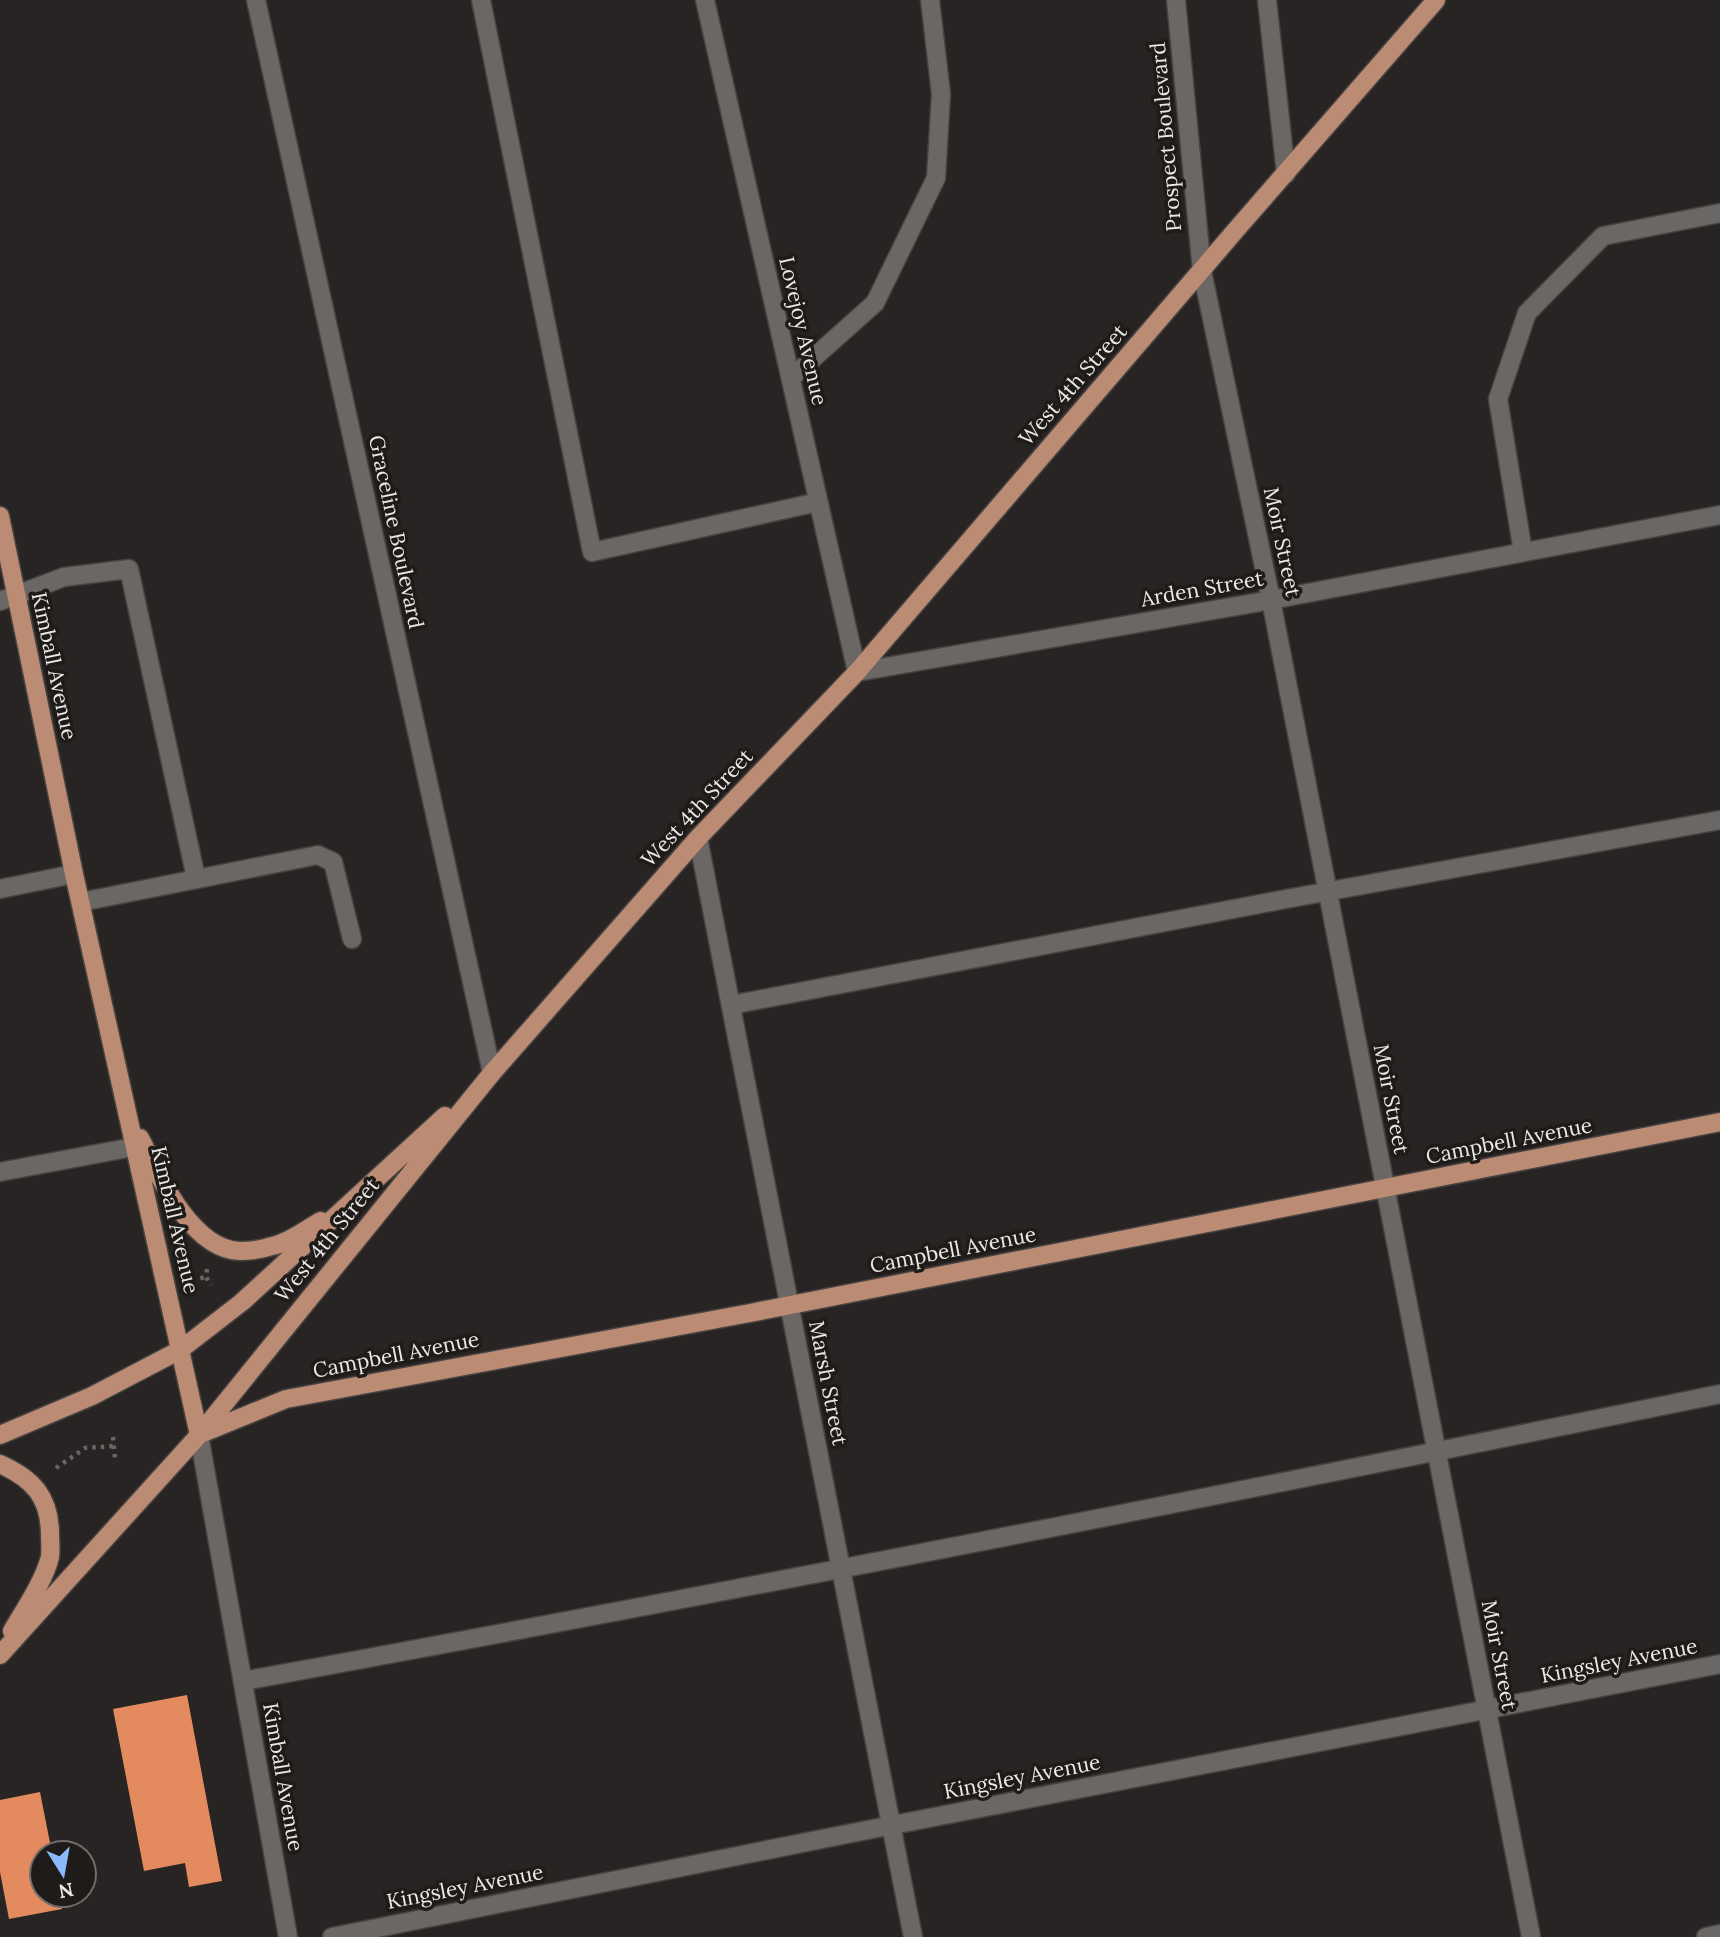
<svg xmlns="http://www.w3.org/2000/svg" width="1720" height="1937" font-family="Lora,serif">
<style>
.building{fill:#e38b5f}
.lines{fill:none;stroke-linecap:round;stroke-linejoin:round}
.minor-casing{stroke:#454241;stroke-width:21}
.major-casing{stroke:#454241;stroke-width:21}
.path{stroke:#696564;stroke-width:4.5;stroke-dasharray:3.5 5;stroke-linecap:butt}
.minor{stroke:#6b6765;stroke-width:18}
.major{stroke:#bb8b73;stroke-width:18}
.labels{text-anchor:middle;stroke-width:7;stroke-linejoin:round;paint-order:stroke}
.street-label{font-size:21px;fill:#ebe9e8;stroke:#1e1b19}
</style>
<rect width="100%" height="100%" fill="#282423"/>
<path class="building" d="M187,1695L222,1881L189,1887L185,1863L144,1871L113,1709Z
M40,1792L52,1853H42V1895H60L62,1909L9,1919L0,1872V1800Z"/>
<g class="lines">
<defs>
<path id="minor" d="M256,0L492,1073
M481,0L592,552L818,502
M705,0L857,672L1271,600L1720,515
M1176,0L1202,271L1271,600L1531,1937
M1267,0L1286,174
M791,378L875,303L936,178L941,94L930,0
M1523,552L1498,399L1527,313L1603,236L1720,213
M0,601L64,577L129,569L196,878
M698,838L913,1937
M0,889L74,874
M81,902L318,855L333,862L352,939
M731,1005L1286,899L1720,820
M0,1172L144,1145
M199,1435L288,1937
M243,1681C736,1591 1229,1494 1720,1394
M332,1937L852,1833L1720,1664
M1706,1937L1720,1934"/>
<path id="major" d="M0,516L74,874L199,1435
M140,1138C158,1175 192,1250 240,1251C250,1251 263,1249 272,1246C289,1243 306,1229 321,1221
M203,1433L286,1399L750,1313L1720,1122
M0,1435L92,1396L180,1350L242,1302L445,1116
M0,1464C33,1479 50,1497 50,1535C50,1541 51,1550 50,1557C44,1581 25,1609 12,1631
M0,1655L199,1435L492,1073L698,838L857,672L1235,231L1436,0"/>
</defs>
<use href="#minor" class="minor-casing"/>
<use href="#major" class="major-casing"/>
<path class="path" d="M207,1269L206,1277L211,1285
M192,1280L206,1277
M113,1437L115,1459
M56,1468L85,1448L114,1446"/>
<use href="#minor" class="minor"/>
<use href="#major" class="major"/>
</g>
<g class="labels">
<g class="street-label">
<text transform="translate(1166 137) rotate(-95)" y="7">Prospect Boulevard</text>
<text transform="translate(803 331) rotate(77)" y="7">Lovejoy Avenue</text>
<text transform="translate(1073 385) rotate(-49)" y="7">West 4th Street</text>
<text transform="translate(396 532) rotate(78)" y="7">Graceline Boulevard</text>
<text transform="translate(1282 542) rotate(78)" y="7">Moir Street</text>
<text transform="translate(1202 589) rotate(-10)" y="7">Arden Street</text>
<text transform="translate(54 666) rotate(78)" y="7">Kimball Avenue</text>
<text transform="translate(697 808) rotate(-47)" y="7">West 4th Street</text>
<text transform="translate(1391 1099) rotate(79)" y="7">Moir Street</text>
<text transform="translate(1509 1141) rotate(-11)" y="7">Campbell Avenue</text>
<text transform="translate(175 1220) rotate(77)" y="7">Kimball Avenue</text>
<text transform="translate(327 1240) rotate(-51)" y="7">West 4th Street</text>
<text transform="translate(953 1250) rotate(-11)" y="7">Campbell Avenue</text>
<text transform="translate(396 1355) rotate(-11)" y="7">Campbell Avenue</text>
<text transform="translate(828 1383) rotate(79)" y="7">Marsh Street</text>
<text transform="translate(1499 1655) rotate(79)" y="7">Moir Street</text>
<text transform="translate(1619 1661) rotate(-11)" y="7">Kingsley Avenue</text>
<text transform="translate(283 1777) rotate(80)" y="7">Kimball Avenue</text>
<text transform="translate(1022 1777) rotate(-11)" y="7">Kingsley Avenue</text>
<text transform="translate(465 1887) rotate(-11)" y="7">Kingsley Avenue</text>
</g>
</g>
<g transform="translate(63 1874) rotate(169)"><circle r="33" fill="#1e1b19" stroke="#706d6c" stroke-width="2"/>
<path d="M0-5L12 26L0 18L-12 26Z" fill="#8abafc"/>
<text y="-10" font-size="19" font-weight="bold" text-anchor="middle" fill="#ebe9e8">N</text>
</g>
</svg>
